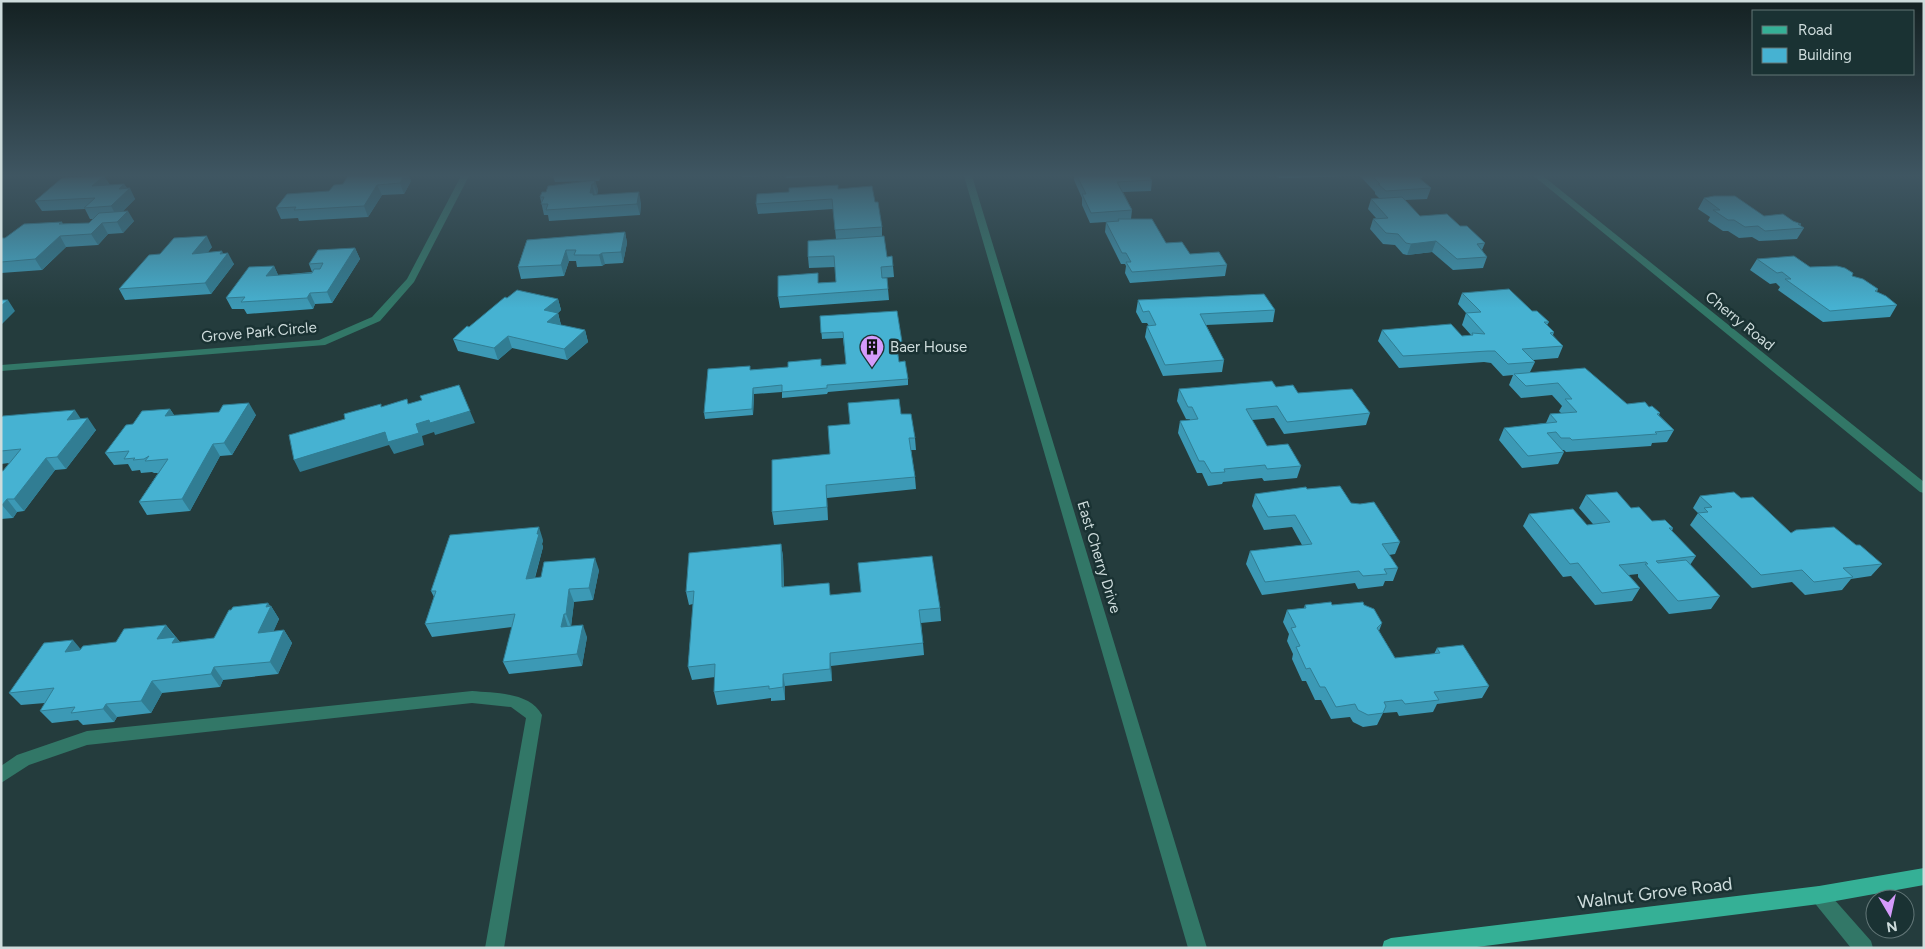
<svg xmlns="http://www.w3.org/2000/svg" width="1925" height="949" font-family="Figtree,sans-serif">
<style>
.lines{fill:none;stroke-linecap:round;stroke-linejoin:round}
.minor{fill:#327767;fill-rule:evenodd}
.major{fill:#35b096;fill-rule:evenodd}
.wall{fill:#3c99b5}
.shaded-wall{fill:#317d93}
.building{fill:#46b2d2;stroke:#317d93}
.labels{text-anchor:middle;stroke-width:5;stroke-linejoin:round;paint-order:stroke}
.street-label{font-size:15px;fill:#cedcdc;stroke:#1a3233}
.poi-label{font-size:15px;fill:#cedcdc;stroke:#1a3233;text-anchor:start}
.near-street-label{font-size:18px;fill:#cedcdc;stroke:#1a3233}
</style>
<rect width="100%" height="100%" fill="#243c3d"/>
<g class="lines">
<path class="minor" d="M461,176H469L414,282L380,321L325,345L1,371V365L319,340L372,317L407,279Z
M964,176H972L1207,948H1188Z
M1534,176H1543L1924,482V493L1920,492Z
M472,691C494,693 530,692 542,715L504,948H485L526,718L511,707L472,703L87,745L29,765L1,783V766L17,755L87,731Z
M1819,886L1825,889L1871,941L1873,948H1851L1813,901L1810,895L1813,889Z"/>
<path class="major" d="M1924,868V885L1819,904L1469,948H1382L1384,941L1391,938L1819,886Z"/>
</g>
<path class="wall" d="M104,176L110,185L124,184L127,188L135,199L123,211L134,221L123,233L108,234L98,245L66,247L42,270L1,273V238H5L62,222L63,224L89,223L93,219H90L85,209L42,211L35,201Z
M348,176H409L411,181L404,194L382,195L368,217L299,221L298,218L281,219L276,208L329,191L343,184Z
M553,176H601L599,181H595L598,190L597,195L641,203L640,215L549,221L548,215H544L540,197L546,192L588,181L555,182Z
M742,176H765L742,177Z
M786,176H829L786,178Z
M1074,176H1149L1152,180L1151,191L1123,192L1132,210L1131,219L1166,243L1190,254L1227,265L1225,276L1130,283L1125,273L1126,266L1125,264H1121L1105,232L1106,222L1090,223L1082,205V198L1074,180Z
M1277,176H1345L1290,178H1279Z
M1360,176H1423L1421,179L1431,188L1427,199L1405,200L1420,216L1460,226L1485,243L1482,250L1487,257L1483,268L1453,270L1432,252L1407,255L1403,254L1395,245L1383,244L1370,229L1373,219L1376,218L1368,209L1371,199L1379,198L1375,194V192Z
M838,189L875,202L882,227V237L887,257L893,266L894,277L882,278L888,289L889,300L780,308L778,297L819,283L836,282L835,267L809,268L808,257L836,239L833,209L758,214L756,204L789,192Z
M1704,198L1764,216L1801,224L1800,226L1804,228L1797,239L1759,241L1752,237L1739,238L1728,231H1723L1708,221L1710,217L1698,209Z
M625,232L627,243L623,263L605,264L602,266L577,267L576,261H569L564,276L521,279L518,267L527,240Z
M212,247L208,252L223,253L234,264L211,294L125,300L119,289L160,254Z
M355,248L360,259L332,303L315,304L313,309L247,314L244,309H232L226,298L274,266L278,275L312,272L309,264Z
M1757,259L1810,267L1852,276L1878,289L1877,292L1897,305L1890,317L1823,322L1778,290L1780,287L1776,283L1770,284L1750,270Z
M1462,293L1532,311L1549,322L1547,325L1554,332L1553,335L1563,346L1558,358L1533,360L1535,362L1530,372L1627,404L1649,407L1660,413L1659,415L1674,430L1667,442L1652,443L1651,446L1566,452L1564,450H1562L1564,452L1558,464L1522,468L1499,440L1504,428L1546,423L1550,414L1561,413L1559,411L1562,406L1552,395L1521,398L1509,385L1513,375L1503,376L1491,363L1484,362L1399,368L1378,341L1382,330L1462,336L1471,335L1462,325L1466,313L1458,304Z
M507,298L558,299L561,310L558,313L561,325L585,330L588,342L567,360L512,348L498,360L458,351L453,339Z
M1138,300L1275,310L1273,322L1206,325L1224,360L1222,372L1163,376L1145,337L1147,326H1149L1147,323H1142L1136,312Z
M820,316L902,342L903,348H897L899,362L908,379V385L828,392L827,394L782,398V392L754,394L753,415L705,419L704,413L750,366V370L846,364L843,338L822,339Z
M1276,387L1370,413L1366,425L1284,434L1274,418L1252,420L1267,446L1301,466L1297,478L1264,481L1262,478L1223,482L1222,484L1208,486L1202,473H1197L1178,433L1180,421L1190,420V419H1186L1177,401L1179,389Z
M170,409L174,415H256L232,455L220,456L190,511L147,515L139,502L158,473H154L152,472L141,473L140,470L132,471L128,464L114,465L105,453L133,424Z
M901,414L915,438L916,450H911L915,477L916,489L827,498L828,520L774,525L772,512L830,454L850,424Z
M1,418L81,419L96,430L66,469L55,470L24,511L17,512L13,518L1,519V471H3L9,463L1,464Z
M1307,489L1351,503L1400,542L1395,554L1389,555L1398,568L1393,581H1385L1383,586L1358,589L1355,583L1262,595L1246,564L1250,551L1302,545L1292,527L1264,530L1252,506L1255,494Z
M1586,495L1631,508L1652,521L1673,528L1672,531L1696,556L1690,565L1720,596L1711,609L1669,614L1638,577V574L1629,575L1640,588L1632,601L1595,605L1571,576L1563,577L1523,526L1529,514L1587,525L1593,524L1579,508Z
M1700,496L1741,498L1791,533L1856,545L1882,564L1871,576L1851,579L1842,590L1805,595L1792,582L1752,588L1690,525L1698,513L1693,508Z
M543,540L542,544L543,547L535,578L599,570L593,600L574,602L571,626L587,637L582,666L509,674L503,662L512,627L432,637L425,624L434,597L431,591Z
M781,544L783,557L784,587L829,583L830,595L940,608L941,621L921,623L923,643L924,655L831,666L832,681L785,686V700L771,701V698L717,705L714,692L715,677L692,680L688,667L693,604L689,605L686,592Z
M268,603L270,606H271L279,619L273,632L284,630L292,643L278,674L223,680L220,687L162,693L151,713L117,717L114,722L83,725L78,720L52,723L40,711L45,703L21,705L9,693L81,649L116,642L166,625L180,642L214,638Z
M1305,605H1364L1382,623L1379,631L1395,658L1434,654L1437,648L1489,686L1482,698L1437,704L1433,712L1399,716L1397,712L1383,713L1377,725L1363,727L1353,722L1350,717L1331,719L1321,700H1315L1306,681H1302L1292,659L1293,654L1287,641L1289,634L1283,622L1287,610L1304,608Z"/>
<path class="shaded-wall" d="M104,176L110,186H92Z
M404,176H409L411,181L404,194L400,183Z
M595,180L598,190L597,195L594,184Z
M124,184L128,190L130,188L135,199L117,217L111,206L119,189Z
M592,184L595,195L592,204L590,193Z
M377,185L382,195L368,217L364,206Z
M639,192L641,203L640,215L637,204Z
M128,211L134,221L123,233L117,222Z
M102,223L108,234L98,245L91,234Z
M625,232L627,243L623,263L621,252Z
M60,236L66,247L42,270L35,259Z
M207,236L212,247L198,265L192,254Z
M1436,241L1432,252L1407,255L1411,244Z
M355,248L360,259L332,303L327,292Z
M566,250L569,261L564,276L561,265Z
M222,251L225,257L228,253L234,264L211,294L205,283L220,254Z
M602,253L605,264L602,266L599,255Z
M274,266L279,277L266,276Z
M310,293L315,304L313,309L307,298Z
M558,299L561,310L548,321L544,310Z
M8,300L15,311L1,325V306Z
M558,313L561,325L550,334L547,322Z
M585,330L588,342L567,360L564,349Z
M508,336L512,348L498,360L494,348Z
M753,388L754,394L753,415L752,409Z
M249,403L256,415L232,455L224,443Z
M170,409L178,421L165,416Z
M75,410L83,422L67,420Z
M470,411L475,423L435,435L434,432L422,436L424,445L394,454L389,445L300,472L294,460L385,432L429,420Z
M88,418L96,430L66,469L57,457Z
M213,444L220,456L190,511L182,499Z
M46,458L55,470L24,511L14,499Z
M7,499L17,512L13,518L2,505Z
M539,527L543,540L542,544L543,547L531,591L526,579Z
M781,544L783,557L784,600L782,587Z
M595,558L599,570L593,600L589,588Z
M569,589L574,602L571,627L566,614Z
M268,603L271,607V606L279,619L267,646L258,633Z
M564,614L568,627H561Z
M166,625L175,637L157,639Z
M583,625L587,637L582,666L577,654Z
M284,630L292,643L278,674L270,662Z
M176,637L185,649L172,643Z
M73,640L84,653L65,652Z
M830,653L831,666L832,681L830,669Z
M214,667L223,680L220,687L211,674Z
M783,674L785,686V700L783,687Z
M152,681L162,693L151,713L141,701Z
M106,704L117,717L114,722L103,709Z"/>
<path class="building" d="M104,176L92,186L124,184L119,189L130,188L111,206L84,208L95,198L35,201L62,178Z
M348,176H404L400,183L377,185L364,206L294,210L296,207L276,208L287,194L329,191L334,185L343,184Z
M1077,176H1149L1152,180L1117,182L1132,210L1091,213L1082,194H1086Z
M1372,176H1417L1431,188L1386,191L1378,184H1380Z
M595,180L594,184H592L590,193H593V195L639,192L637,204L546,210L548,204H541L544,197H540L542,192H546L548,186Z
M838,185V189L872,186L875,202H878L882,227L835,230L832,199L756,204L757,194L789,192V188Z
M1714,196H1735L1764,216L1783,214L1793,221L1801,224H1798L1804,228L1765,231L1758,226L1745,227L1734,220H1728L1713,210H1720L1704,198Z
M1402,197L1420,216L1447,214L1460,226H1467L1485,243L1477,244L1487,257L1457,259L1436,241L1411,244L1406,243L1398,234L1386,233L1373,219L1388,218L1371,199Z
M128,211L117,222L102,223L91,234L60,236L35,259L1,262V238H5L24,224L62,222L59,224L89,223L99,213Z
M1118,219H1152L1166,243L1182,242L1190,254L1219,252L1227,265L1132,272L1126,262H1131L1126,253H1122L1106,222L1119,221Z
M625,232L621,252L602,253L599,255H574L576,250H566L561,265L518,267L527,240Z
M207,236L192,254L222,251L220,254L228,253L205,283L119,289L149,255L160,254L174,238Z
M884,236L887,257L892,256L893,266L881,267L882,278H887L888,289L778,297V276L818,273V283L836,282L834,256L808,257V241Z
M355,248L327,292L310,293L307,298L241,302L245,297L226,298L249,267L274,266L266,276L312,273L314,269H320L323,263L309,264L318,250Z
M1794,256L1810,267L1837,266L1845,268L1853,273L1852,276L1863,279L1878,289L1875,291L1886,296L1897,305L1830,311L1785,279H1791L1782,272L1777,273L1757,259Z
M1509,289L1532,311H1537L1549,322H1544L1554,332L1550,333L1563,346L1522,349L1535,362L1508,364L1495,351H1488L1403,356L1382,330L1451,324L1462,336L1473,335L1472,333L1485,334L1466,313L1481,312L1462,293Z
M517,290L558,299L544,310L558,313L547,322L585,330L564,349L508,336L494,348L453,339L467,326L469,327L505,297L507,298Z
M1264,294L1275,310L1200,314L1224,360L1165,365L1147,326L1156,325L1149,311L1143,312L1138,300Z
M1,300H8L1,306Z
M897,311L902,342H896L899,362L905,361L908,379L827,385V388L782,392V385L753,388L752,409L704,413L708,369L750,366V370L788,367V362L821,359V366L846,364L843,332L821,333L820,316Z
M1585,368L1627,404L1645,402L1649,407L1652,406L1660,413L1657,414L1674,430L1655,432L1657,434L1572,440L1570,438H1561L1556,432L1547,433L1564,452L1528,456L1504,428L1557,422L1550,414L1577,412L1565,399H1572L1558,383L1526,386L1514,374Z
M1272,381L1276,387L1293,385L1298,393L1352,389L1370,413L1287,422L1277,406L1246,409L1267,446L1288,444L1301,466L1267,469L1265,465L1224,469L1225,472L1211,473L1204,461H1199L1180,421L1198,419L1192,407H1188L1179,389Z
M459,385L470,411L430,423L429,420L416,424L419,433L388,442L385,432L294,460L289,435L345,419L344,414L381,404V407L407,399L408,404L422,400L420,396Z
M899,399L901,414H911L915,438H909L915,477L826,485L827,507L772,512V460L830,454L828,426L850,424L848,403Z
M249,403L224,443L213,444L182,499L139,502L168,459L145,461L149,456L144,459L133,460L135,458L124,459L129,451L105,453L126,425L133,424L142,411L170,409L165,416L219,412L223,405Z
M75,410L67,420L88,418L57,457L46,458L14,499H7L2,505H1V471H3L21,449L1,451V418L3,416Z
M1340,486L1351,503L1360,504L1374,502L1400,542L1382,544L1398,568L1384,569L1387,574L1363,576L1359,571L1265,582L1250,551L1312,544L1295,515L1268,517L1255,494L1306,487L1307,489Z
M1617,492L1631,508L1639,507L1652,521L1665,520L1673,528H1669L1696,556L1656,561L1658,563L1686,560L1720,596L1678,601L1645,564H1648L1646,562L1619,565L1640,588L1602,593L1578,563L1570,564L1529,514L1573,509L1587,525L1610,522L1586,495Z
M1734,492L1741,498L1753,497L1791,533L1796,530L1834,527L1856,545H1860L1882,564L1843,568L1853,577L1814,582L1802,570L1761,575L1698,513L1708,512L1704,508L1712,507L1700,496Z
M539,527L537,534H539L526,579L541,577L544,562L595,558L589,588L569,589L566,614H564L561,627L583,625L577,654L503,662L515,614L425,624L436,591H431L450,535Z
M781,544L782,587L829,583L830,595L861,592L858,563L932,556L940,608L919,610L923,643L830,653V669L783,674V687L769,689V686L714,692L715,664L688,667L694,591L686,592L689,553Z
M1331,602L1332,605L1363,602L1364,605L1374,609L1382,623L1377,628L1395,658L1440,653L1437,648L1463,645L1489,686L1434,692L1439,700L1405,704L1402,700L1384,702L1386,706L1383,713L1368,715L1358,710L1355,704L1336,707L1325,687H1320L1310,668L1306,669L1296,647L1300,646L1291,628L1296,627L1287,610L1306,608L1305,605Z
M268,603L266,607L271,606L258,633L284,630L270,662L214,667L211,674L152,681L141,701L106,704L103,709L71,713L75,707L40,711L54,688L9,693L44,643L73,640L65,652L80,650L83,646L116,642L124,629L166,625L157,639L176,637L172,643L214,638L229,610H231L233,607Z"/>
<linearGradient id="sky" x2="0" y2="1"><stop stop-color="#142122"/><stop offset="0.57" stop-color="#3f5662"/><stop offset="1" stop-color="#3f5662" stop-opacity="0"/></linearGradient>
<rect width="1925" height="308" fill="url(#sky)"/>
<defs>
<symbol id="building-pin" viewBox="-11 -11 22 30"><path d="M0 17L-7.5 6A9.5 9.5 0 1 1 7.5 6Z" fill="#d59bfb" stroke="#1a3233"/><path d="M-4-6H4V6H1V3H-1V6H-4ZM-2.5-4.3h1.7v1.8h-1.7ZM.8-4.3h1.7v1.8H.8ZM-2.5-1h1.7V.8h-1.7ZM.8-1h1.7V.8H.8Z" fill="#111"/></symbol>
</defs>
<g fill-rule="evenodd">
<use href="#building-pin" x="858" y="333" width="28" height="38"/>
</g>
<g class="labels">
<g class="street-label">
<text transform="translate(1740 321) rotate(39)" y="5">Cherry Road</text>
<text transform="translate(259 332) rotate(-5)" y="5">Grove Park Circle</text>
<text transform="translate(1099 557) rotate(73)" y="5">East Cherry Drive</text>
</g>
<g class="poi-label">
<text x="890" y="352">Baer House</text>
</g>
<g class="near-street-label">
<text transform="translate(1655 893) rotate(-7)" y="6">Walnut Grove Road</text>
</g>
</g>
<rect width="1925" height="949" fill="none" stroke="#cedcdc" stroke-width="5"/>
<rect x="1752" y="10" width="162" height="65" fill="#1a3233" stroke="#627677"/>
<rect x="1762" y="26" width="25" height="8" fill="#35b096" stroke="#627677"/>
<text x="1798" y="35" font-size="15" fill="#cedcdc">Road</text>
<rect x="1762" y="48" width="25" height="15" fill="#46b2d2" stroke="#627677"/>
<text x="1798" y="60" font-size="15" fill="#cedcdc">Building</text>
<g transform="translate(1890 914) rotate(171)"><circle r="24" fill="#1a3233" stroke="#627677"/>
<path d="M0-4L9 19L0 12L-9 19Z" fill="#d59bfb"/>
<text y="-8" font-size="14" font-weight="bold" text-anchor="middle" fill="#cedcdc">N</text>
</g>
</svg>
